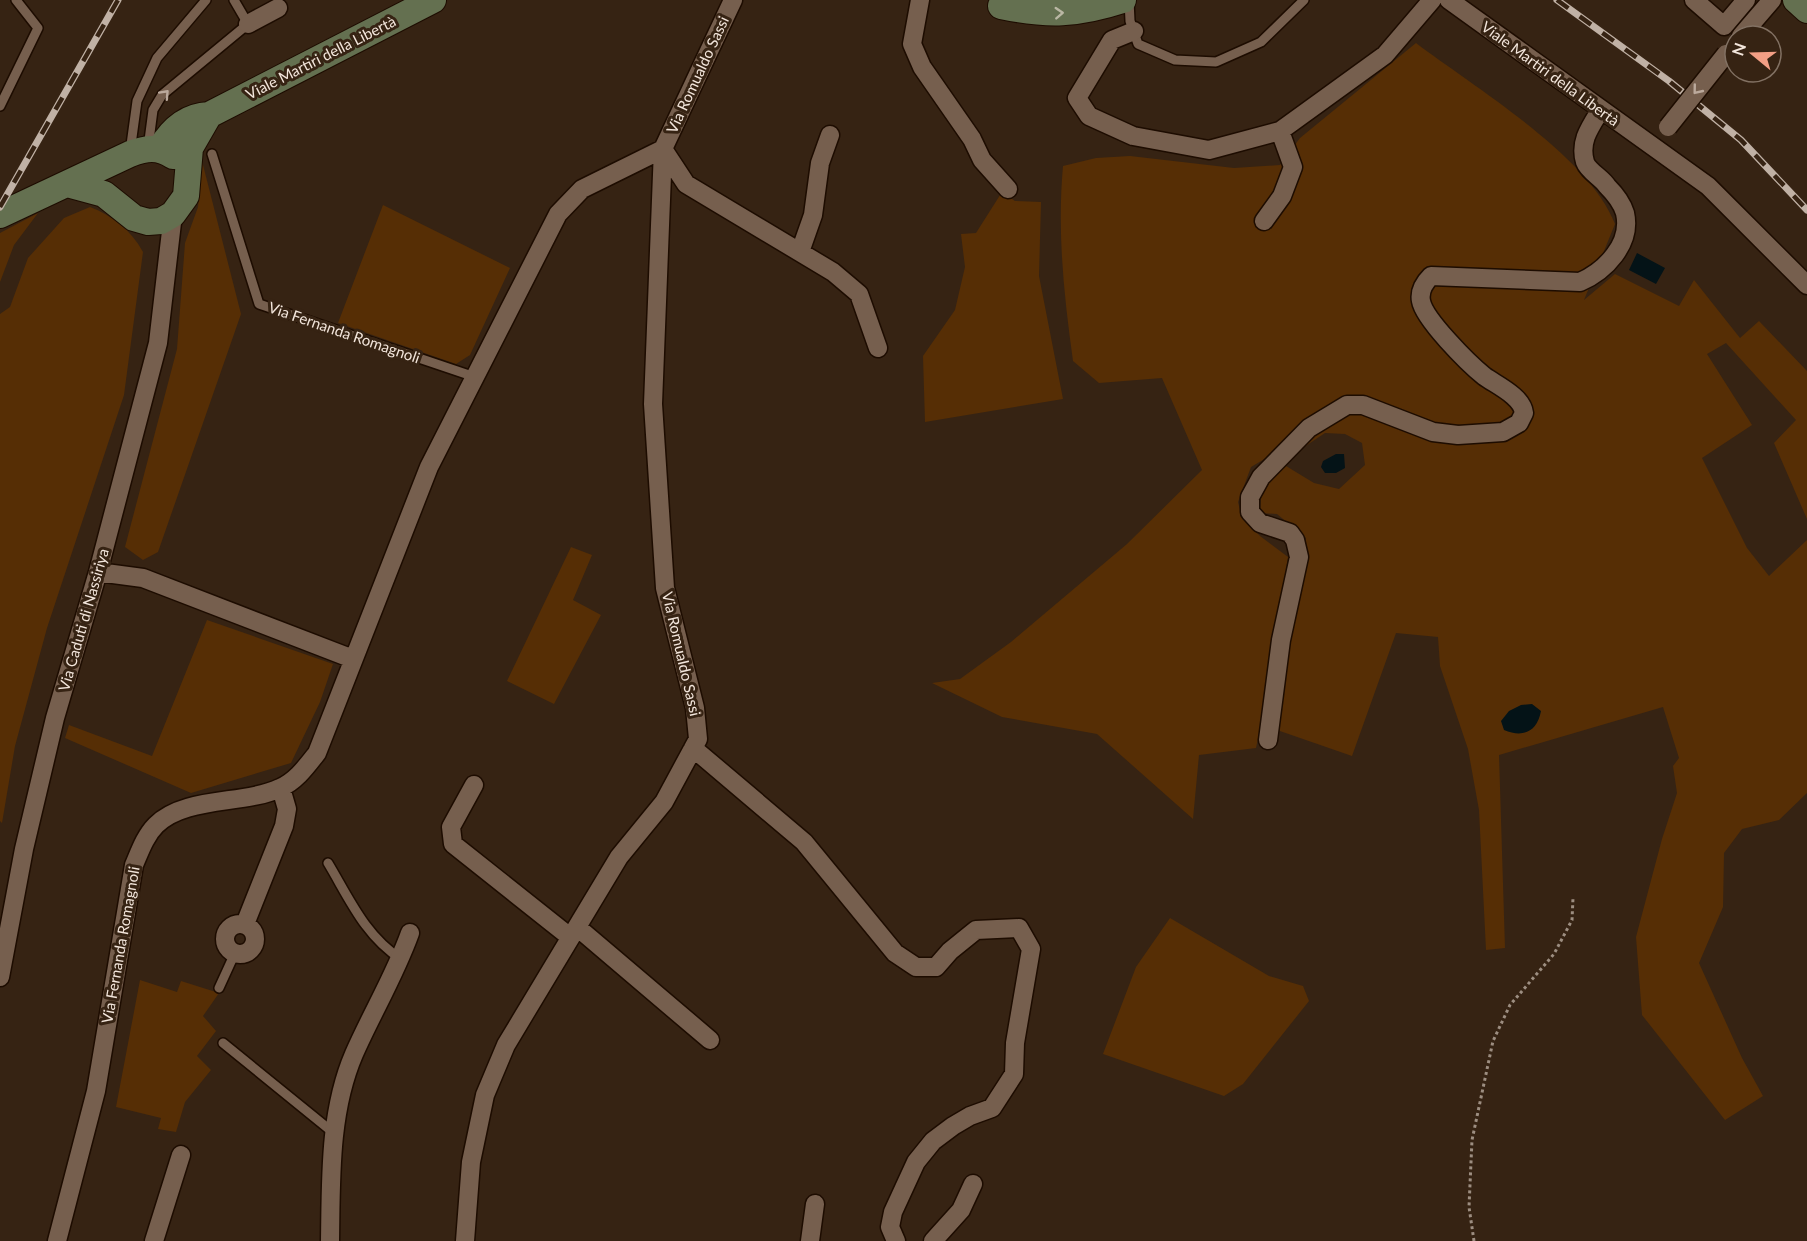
<svg xmlns="http://www.w3.org/2000/svg" width="1807" height="1241" font-family="Lato,sans-serif">
<style>
.green{fill:#562e05}
.water{fill:#041317}
.lines{fill:none;stroke-linecap:round;stroke-linejoin:round}
.lane-casing{stroke:#1d0c00;stroke-width:12}
.street-casing{stroke:#1d0c00;stroke-width:21}
.secondary-casing{stroke:#1d0c00;stroke-width:28}
.path{stroke:#9d8e81;stroke-width:3;stroke-dasharray:3 3;stroke-linecap:butt}
.lane{stroke:#765f4e;stroke-width:9}
.street{stroke:#765f4e;stroke-width:18}
.secondary{stroke:#647050;stroke-width:26}
.rail-casing{stroke:#c0b1a5;stroke-width:7}
.rail{stroke:#362313;stroke-width:4.5;stroke-dasharray:14;stroke-linecap:butt}
.street-bridge-casing{stroke:#1d0c00;stroke-width:21;stroke-linecap:butt}
.street-bridge{stroke:#765f4e;stroke-width:18}
.oneway{stroke:#bab7a4}
.oneway2{stroke:#bba99c}
.labels{text-anchor:middle;stroke-width:6;stroke-linejoin:round;paint-order:stroke}
.street-label{font-size:15px;fill:#f3e6dc;stroke:#362313}
</style>
<rect width="100%" height="100%" fill="#362313"/>
<path class="green" d="M1416,43C1474,87 1589,156 1615,224L1584,300L1615,274L1679,306L1694,280L1740,338L1759,321L1807,371V519L1774,443L1796,420L1726,343L1707,354L1752,425L1702,458L1747,548L1769,576L1807,540V793L1779,820L1742,829L1724,853L1723,907L1699,963L1742,1058L1763,1096L1725,1120L1642,1015L1636,937L1662,839L1677,793L1673,766L1679,758L1663,707L1499,755L1505,948L1486,950L1479,810L1468,749L1440,666L1438,637L1396,633L1352,756L1277,730L1289,639L1306,538L1277,514L1260,513L1262,483L1286,466L1314,483L1339,489L1365,465L1362,443L1345,434L1325,433L1304,447L1276,452L1251,467L1238,502L1242,518L1260,536L1288,557L1269,684L1256,748L1199,755L1193,819L1097,734L1002,717L932,683L960,679L1011,642L1127,544L1202,470L1162,378L1099,383L1073,361C1064,295 1057,233 1063,166L1096,158L1130,156L1234,168L1280,165L1300,138Z
M202,161L241,314L158,552L143,560L125,547L177,349L185,243L198,207Z
M1002,192L1015,201L1041,202L1039,276L1063,399L925,422L923,356L955,310L965,267L961,234L976,233Z
M383,205L510,268L470,355L456,364L338,323Z
M90,207C113,216 131,230 143,252L124,395L47,628L15,746L2,823L0,821V314L10,307L28,258L64,218Z
M38,213L14,245L0,282V233Z
M571,547L592,555L573,600L601,615L554,704L507,681Z
M207,620L333,664L320,702L291,763L191,793L65,738L69,725L152,756Z
M1170,918L1269,976L1303,986L1309,1001L1243,1084L1224,1096L1103,1054L1136,967Z
M140,980L177,992L181,981L219,993L203,1016L216,1031L197,1056L211,1070L185,1102L176,1132L158,1129L161,1118L116,1107Z"/>
<path class="water" d="M1637,253L1665,268L1656,284L1629,270Z
M1336,454H1344L1345,468L1336,473H1325L1321,467L1323,461Z
M1521,705L1532,704L1541,711C1537,732 1523,738 1504,730L1501,721L1509,711Z"/>
<g class="lines">
<defs>
<path id="lane" d="M1129,0L1130,21L1138,44L1175,60L1216,62L1261,42L1304,0
M0,106L38,28L16,0
M148,148L153,110L162,95L248,24L234,0
M130,152L137,101L157,58L206,0
M212,154L259,304L475,377
M328,863C349,898 365,936 401,959
M219,988L235,953
M223,1043L335,1134"/>
<path id="street" d="M920,0L912,44L922,67L972,139L982,160L1008,189
M1449,0L1708,186L1807,285
M1694,0L1724,26L1746,0
M248,24L278,8
M1134,31L1112,40L1077,98L1089,116L1133,136L1209,150L1280,131L1385,55L1432,0
M1741,36L1772,0
M663,149L686,184L833,272L859,294L878,348
M1264,221L1282,196L1293,167L1280,131
M800,252L813,215L820,163L830,135
M98,572L143,578L353,659
M1268,740L1281,640L1299,557L1295,540L1290,533L1260,523L1250,512V497L1261,477L1309,428L1347,405H1363L1433,432L1458,435L1503,432L1519,423L1524,413C1522,396 1496,385 1484,376C1468,363 1424,319 1421,301C1419,291 1424,283 1431,276L1580,282C1605,271 1632,244 1625,213C1622,203 1614,193 1607,186C1602,178 1588,171 1585,162C1579,142 1590,127 1600,111
M693,748L804,842L895,953L916,967H936L950,951L976,930L1019,928L1031,949L1015,1043L1014,1074L992,1108L970,1116L953,1126L933,1141L916,1162L893,1212L890,1227L896,1241
M474,785L451,827L453,844L570,937
M245,924L284,826L287,809L281,788
M225 939a15 15 0 1 1 30 0a15 15 0 1 1-30 0Z
M577,927L710,1040
M0,977L24,849L55,718L98,572L158,343L173,214
M57,1241L96,1091L134,865C140,851 145,836 156,825C185,796 244,805 280,788C296,781 306,767 317,753L429,467L558,214L582,189L663,149
M154,1241L181,1155
M330,1241C331,1179 329,1112 354,1054C372,1013 395,975 410,933
M465,1241L471,1162L485,1095L506,1045L619,857L664,802L698,739L695,708L665,588L653,404L663,149L733,0
M810,1241L815,1204
M933,1241L961,1210L973,1184"/>
<path id="secondary" d="M1796,0L1807,10
M1001,6C1048,16 1077,15 1123,0
M160,149C171,130 186,116 209,115L433,0
M67,184L104,194L134,218L148,222L161,221L173,214L186,196L190,148L209,115
M0,215L130,154C146,148 158,146 173,156"/>
</defs>
<use href="#lane" class="lane-casing"/>
<use href="#street" class="street-casing"/>
<use href="#secondary" class="secondary-casing"/>
<path class="path" d="M1474,1241L1469,1207L1472,1140L1493,1041L1510,1005L1554,954L1572,920L1573,898"/>
<use href="#lane" class="lane"/>
<use href="#street" class="street"/>
<use href="#secondary" class="secondary"/>
<defs>
<path id="rail" d="M1557,0L1669,81L1741,140L1807,210
M0,207L118,0"/>
</defs>
<use href="#rail" class="rail-casing"/>
<use href="#rail" class="rail"/>
<defs>
<path id="street-bridge" d="M1668,127L1726,54"/>
</defs>
<use href="#street-bridge" class="street-bridge-casing"/>
<use href="#street-bridge" class="street-bridge"/>
</g>
<defs><path id="oneway-chevron" d="M-2-3.5L2.5 0L-2 3.5" fill="none" stroke-width="1.6" stroke-linecap="round" stroke-linejoin="round" transform="scale(1.5)"/></defs>
<use class="oneway" href="#oneway-chevron" transform="translate(1059 13) rotate(-3)"/>
<g class="oneway2">
<use href="#oneway-chevron" transform="translate(1697 90) rotate(129)"/>
<use href="#oneway-chevron" transform="translate(165 94) rotate(-47)"/>
</g>
<g class="labels">
<g class="street-label">
<text transform="translate(321 58) rotate(-27)" y="5">Viale Martiri della Libertà</text>
<text transform="translate(1550 74) rotate(36)" y="5">Viale Martiri della Libertà</text>
<text transform="translate(698 75) rotate(-65)" y="5">Via Romualdo Sassi</text>
<text transform="translate(344 333) rotate(19)" y="5">Via Fernanda Romagnoli</text>
<text transform="translate(84 620) rotate(-74)" y="5">Via Caduti di Nassiriya</text>
<text transform="translate(681 654) rotate(77)" y="5">Via Romualdo Sassi</text>
<text transform="translate(121 945) rotate(-80)" y="5">Via Fernanda Romagnoli</text>
</g>
</g>
<g transform="translate(1753 54) rotate(289)"><circle r="28" fill="#362313" stroke="#827163" stroke-width="1.5"/>
<path d="M0-4.5L10 22L0 15L-10 22Z" fill="#f39f85"/>
<text y="-9" font-size="16" font-weight="bold" text-anchor="middle" fill="#f3e6dc">N</text>
</g>
</svg>
